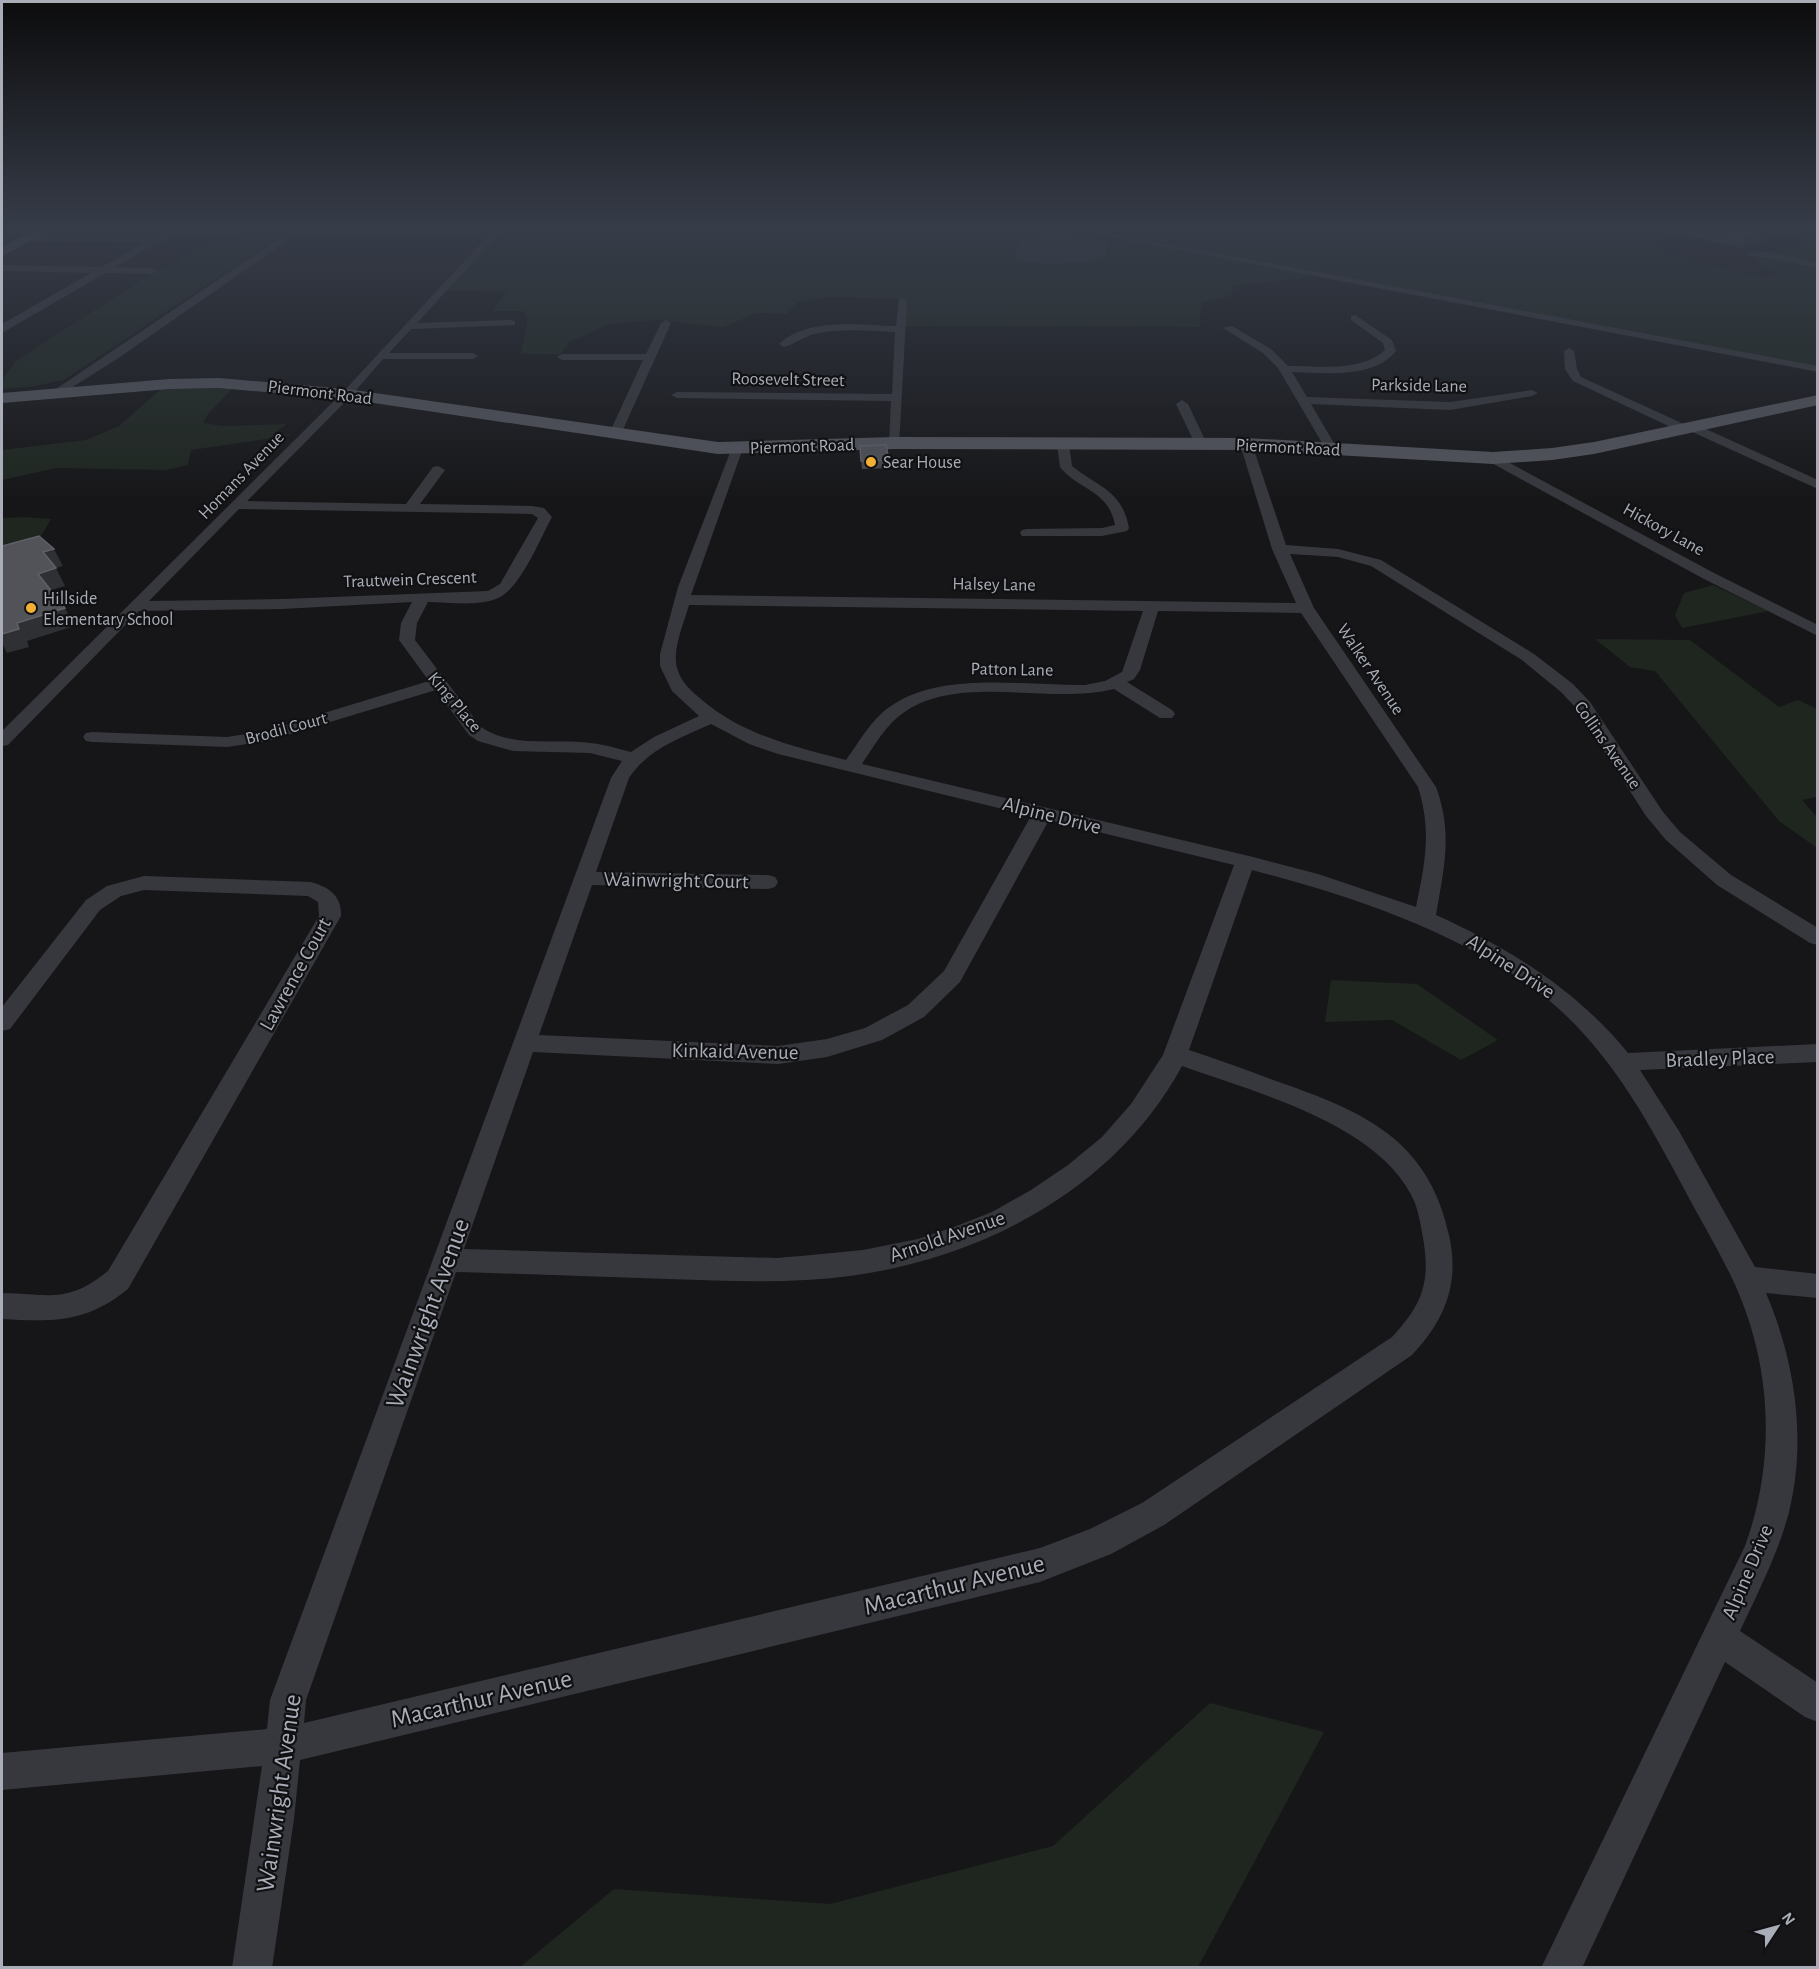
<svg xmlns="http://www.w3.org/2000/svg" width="1819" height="1969" font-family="'Alegreya Sans',sans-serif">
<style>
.green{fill:#1e261f}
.water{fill:#2c353c}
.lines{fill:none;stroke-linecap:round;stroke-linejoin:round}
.minor{fill:#37383d;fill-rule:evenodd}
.tertiary{fill:#37383d;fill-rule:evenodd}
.primary{fill:#53555c;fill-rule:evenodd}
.wall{fill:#47494d}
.shaded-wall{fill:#2f3033}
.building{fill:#525359;stroke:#5f6168;stroke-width:1.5}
.poi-dot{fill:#f2b134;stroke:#111113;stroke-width:2}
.labels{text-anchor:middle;stroke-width:4.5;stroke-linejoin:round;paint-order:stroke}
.far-street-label{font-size:18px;fill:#a8adb8;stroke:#111113}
.far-poi-label{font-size:18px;fill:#a8adb8;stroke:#111113;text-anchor:start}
.street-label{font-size:21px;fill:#a8adb8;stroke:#111113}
.near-street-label{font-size:26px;fill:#a8adb8;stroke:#111113}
</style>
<rect width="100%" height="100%" fill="#161618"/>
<path class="green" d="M255,228H291L64,380L30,387L2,389V380L16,361L157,270L173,266L207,239H235L253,235Z
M500,228H1663L1659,243L1673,257L1765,278L1777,274L1754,258L1767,256L1817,268V368L1316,276L1235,286L1231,295L1201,303L1200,327L904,326L906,299L830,297L798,302L787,314L756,313L723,327L657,320L610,324L569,342L561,354H521L528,319L523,311H492L507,292L442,290Z
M1770,228H1817V264L1775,254L1801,239Z
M233,388L208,414L203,423L224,426L287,424L273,434L293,435L191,450L188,465L166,470L56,468L2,480V450L86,440L119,426L161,389Z
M23,517L51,519L39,540L2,551V518Z
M1713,585L1769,611L1682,628L1675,615L1684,593Z
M1595,639L1690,640L1779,707L1798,700L1817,709V797L1802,800L1817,817V848L1779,821L1655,671L1630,667Z
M1331,980L1417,984L1498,1040L1461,1060L1392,1020L1325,1022Z
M1210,1703L1324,1732L1198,1967H520L614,1889L830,1904L1053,1846Z"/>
<path class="water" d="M1049,234L1086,236L1104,240L1108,246L1106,255C1088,264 1033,268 1015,257L1018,241Z"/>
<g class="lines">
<path class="minor" d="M295,228H305L120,357L60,395L56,396L50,393Z
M495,228H504L417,323L511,320L515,321V325L411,329L389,353H473L478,356L473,359H383L351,396L247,501L406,504L433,467L438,466L445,470L420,504L532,506L544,508L552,517C540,539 520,589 498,598C478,607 449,602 428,602L417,623L415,640L481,727C514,749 553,738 590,743C604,744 618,749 631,752L654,737L699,716L672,691L660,666V654L678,587L733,445L737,444L743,448L691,595L1296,603L1272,549L1240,444L1246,440L1252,444L1286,545L1338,549L1381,560L1534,654L1573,684L1590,702L1663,812L1680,832L1731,875L1818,928V945L1810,943L1717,885L1666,840L1646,816L1577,709L1561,692L1522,660L1371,566L1338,557L1290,554L1314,608L1436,787C1453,833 1444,868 1436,915C1509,948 1577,990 1628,1053L1818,1044V1062L1640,1070L1679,1131L1755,1267L1818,1274V1298L1766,1293C1795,1361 1807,1439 1789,1512C1778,1554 1758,1592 1740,1631L1818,1683V1722L1805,1717L1725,1662L1582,1968H1541L1745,1546C1777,1458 1772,1361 1731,1276C1716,1245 1698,1216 1682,1185C1642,1110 1600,1035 1529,985C1445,927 1350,896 1252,870L1189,1050C1219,1060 1249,1071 1279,1082C1364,1112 1428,1139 1449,1235C1460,1283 1445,1320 1412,1355L1164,1525L1111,1554L1040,1582L300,1760L294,1819L272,1968H232L262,1766L2,1790V1753L267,1729L270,1700L611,778L622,761L590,753L513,751L478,741L469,735L436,690L267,741L227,747L92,742L86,741L83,737L86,733L92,732L227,737L265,731L429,681L399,640L401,623L412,602L282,609L139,611L8,745L2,746V731L343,392ZM239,509L532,514L538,518L500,584L488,591L282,599L149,601ZM689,605L1143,611L1122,672L1105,681L1085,685C1026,686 945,671 894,704C873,716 860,741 846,760C795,747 743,735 702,700C691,691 681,682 677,668C672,649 684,623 689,605ZM1158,611L1301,613L1418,787C1432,831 1425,863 1416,907L1318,874L1249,856L862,764C874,746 887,723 906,711C963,674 1049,705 1114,689L1160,718H1172L1175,714L1172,710L1127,682L1134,679L1140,670ZM711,724L749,744L778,754L1031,816L944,971L908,1005L865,1028L827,1039L778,1046L539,1035L592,885L768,889L775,887L778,882L775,877L768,875L596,872L629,778C648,749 680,738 711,724ZM1049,820L1234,865L1163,1055L1131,1104L1102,1137L1068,1165L1031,1190L992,1212L954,1227L918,1239L863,1250L801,1256L776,1258L464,1249L533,1052L778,1064L827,1057L882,1040L924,1017L960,982ZM1182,1066C1254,1092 1383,1125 1415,1203C1419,1214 1421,1227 1423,1238C1431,1282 1422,1305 1392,1337L1142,1503L1090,1529L1040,1548L304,1723L306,1700L456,1272C527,1274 598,1277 669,1279C730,1281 789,1284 850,1276C984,1258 1116,1188 1182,1066Z
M1063,228H1083L1818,366V372Z
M28,236L157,237L161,240L157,243L25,241L24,239Z
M1750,251L1769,252L1818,262V268L1769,258L1747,256L1745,254Z
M2,265L152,268L157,271L152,274L2,271Z
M899,298L907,300L899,446L895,447L889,443L891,401L677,398L671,395L677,392L892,394L895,332C869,331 841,328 814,334C803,337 795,344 784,347L779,344C807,317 860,325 896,326Z
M1355,315L1392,340L1396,351C1374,379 1325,373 1292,372L1307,397L1450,402L1532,390L1538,393L1532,396L1450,410L1311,404L1338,450L1336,453H1328L1278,368L1263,353L1223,328L1232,326L1271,349L1288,366C1318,366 1362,372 1385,350L1383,343L1351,320V316Z
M666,320L671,323L621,434L619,437H611L609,434L643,360H562L557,357L562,354H646L661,323Z
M1569,348L1574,351L1577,369L1581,377L1686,425L1695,424L1818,480V489L1690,431L1681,432L1573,381L1565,369L1564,351Z
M1182,400L1188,404L1207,444L1205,447L1201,448L1195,444L1176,404Z
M1063,440L1069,444L1072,466C1098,487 1122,490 1129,528L1127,531L1102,536H1022L1020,533L1022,530L1027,529L1102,528L1115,525C1108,489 1079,491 1060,467L1057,444Z
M1493,454L1714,573L1818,625V636L1704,579L1488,461L1487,458L1488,455Z
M144,876L311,882C329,887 342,896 341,916L128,1289C86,1323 53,1322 2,1319V1293C50,1294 67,1304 108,1271L319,916L318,902L308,896L144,890L121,896L100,910L10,1029L2,1031V1007L86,900L107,886Z"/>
<path class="tertiary" d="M170,228H183L2,333V324Z"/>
<path class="primary" d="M38,228H54L2,256V247Z
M219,378L347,389L718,442L895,437L1246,438L1493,452L1552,448L1594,442L1818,395V405L1594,454L1552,460L1493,464L1246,450L895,449L718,454L347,399L219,388L169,389L2,403V393L169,379Z"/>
</g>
<path class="wall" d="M1686,228H1782L1779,234L1742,248L1684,235Z
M860,446L889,460V468L862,469Z"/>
<path class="shaded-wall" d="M1767,228H1782L1779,234L1742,248L1747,235Z
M54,549L63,566L52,569L43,552Z
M56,568L65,586L48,591L38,574Z
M65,608L74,626L27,641L29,647L7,653L2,643V634L17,623Z"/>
<path class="building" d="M1716,228H1767L1747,235Z
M886,445L889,460L861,461L860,446Z
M39,536L54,549L43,552L56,568L38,574L65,608L17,623L19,629L2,634V546Z"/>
<linearGradient id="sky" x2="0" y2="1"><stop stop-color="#0c0c0d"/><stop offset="0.45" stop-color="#363c48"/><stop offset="1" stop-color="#363c48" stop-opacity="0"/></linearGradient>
<rect width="1819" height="504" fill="url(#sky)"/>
<g class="poi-dot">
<circle cx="871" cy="462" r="6"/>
<circle cx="31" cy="608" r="6"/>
</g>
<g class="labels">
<g class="far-street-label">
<text transform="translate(788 379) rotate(1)" y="6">Roosevelt Street</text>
<text transform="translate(1419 385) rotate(1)" y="6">Parkside Lane</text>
<text transform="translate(320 392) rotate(7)" y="6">Piermont Road</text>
<text transform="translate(802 446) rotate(-2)" y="6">Piermont Road</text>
<text transform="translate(1288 447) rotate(3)" y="6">Piermont Road</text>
<text transform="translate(241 475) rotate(-46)" y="6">Homans Avenue</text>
<text transform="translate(1664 529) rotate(29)" y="6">Hickory Lane</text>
<text transform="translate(410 579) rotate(-2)" y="6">Trautwein Crescent</text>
<text transform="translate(994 584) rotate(1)" y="6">Halsey Lane</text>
<text transform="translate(1012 669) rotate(1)" y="6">Patton Lane</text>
<text transform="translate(1371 669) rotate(56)" y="6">Walker Avenue</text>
<text transform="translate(455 702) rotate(50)" y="6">King Place</text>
<text transform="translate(286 728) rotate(-15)" y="6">Brodil Court</text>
<text transform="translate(1608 745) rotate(55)" y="6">Collins Avenue</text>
</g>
<g class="far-poi-label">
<text x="883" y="468">Sear House</text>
<text x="43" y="604">Hillside<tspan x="43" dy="21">Elementary School</tspan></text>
</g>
<g class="street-label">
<text transform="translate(1052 815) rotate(14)" y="7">Alpine Drive</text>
<text transform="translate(676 880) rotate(1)" y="7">Wainwright Court</text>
<text transform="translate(1511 966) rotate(33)" y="7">Alpine Drive</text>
<text transform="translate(295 974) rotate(-61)" y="7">Lawrence Court</text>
<text transform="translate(735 1051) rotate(1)" y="7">Kinkaid Avenue</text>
<text transform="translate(1720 1058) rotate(-2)" y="7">Bradley Place</text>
<text transform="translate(947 1236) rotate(-19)" y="7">Arnold Avenue</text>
<text transform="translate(1747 1572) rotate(-67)" y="7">Alpine Drive</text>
</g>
<g class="near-street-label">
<text transform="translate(427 1313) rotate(-70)" y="9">Wainwright Avenue</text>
<text transform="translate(954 1584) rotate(-14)" y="9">Macarthur Avenue</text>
<text transform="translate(481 1698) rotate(-13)" y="9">Macarthur Avenue</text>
<text transform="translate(278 1793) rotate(-82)" y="9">Wainwright Avenue</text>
</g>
</g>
<rect width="1819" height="1969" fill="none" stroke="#a8adb8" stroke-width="6"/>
<g transform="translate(1777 1927) rotate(54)" stroke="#111113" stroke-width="4.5" paint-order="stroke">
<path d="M0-4.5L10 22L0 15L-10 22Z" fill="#a8adb8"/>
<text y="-9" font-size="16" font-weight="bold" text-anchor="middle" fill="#a8adb8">N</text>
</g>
</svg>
